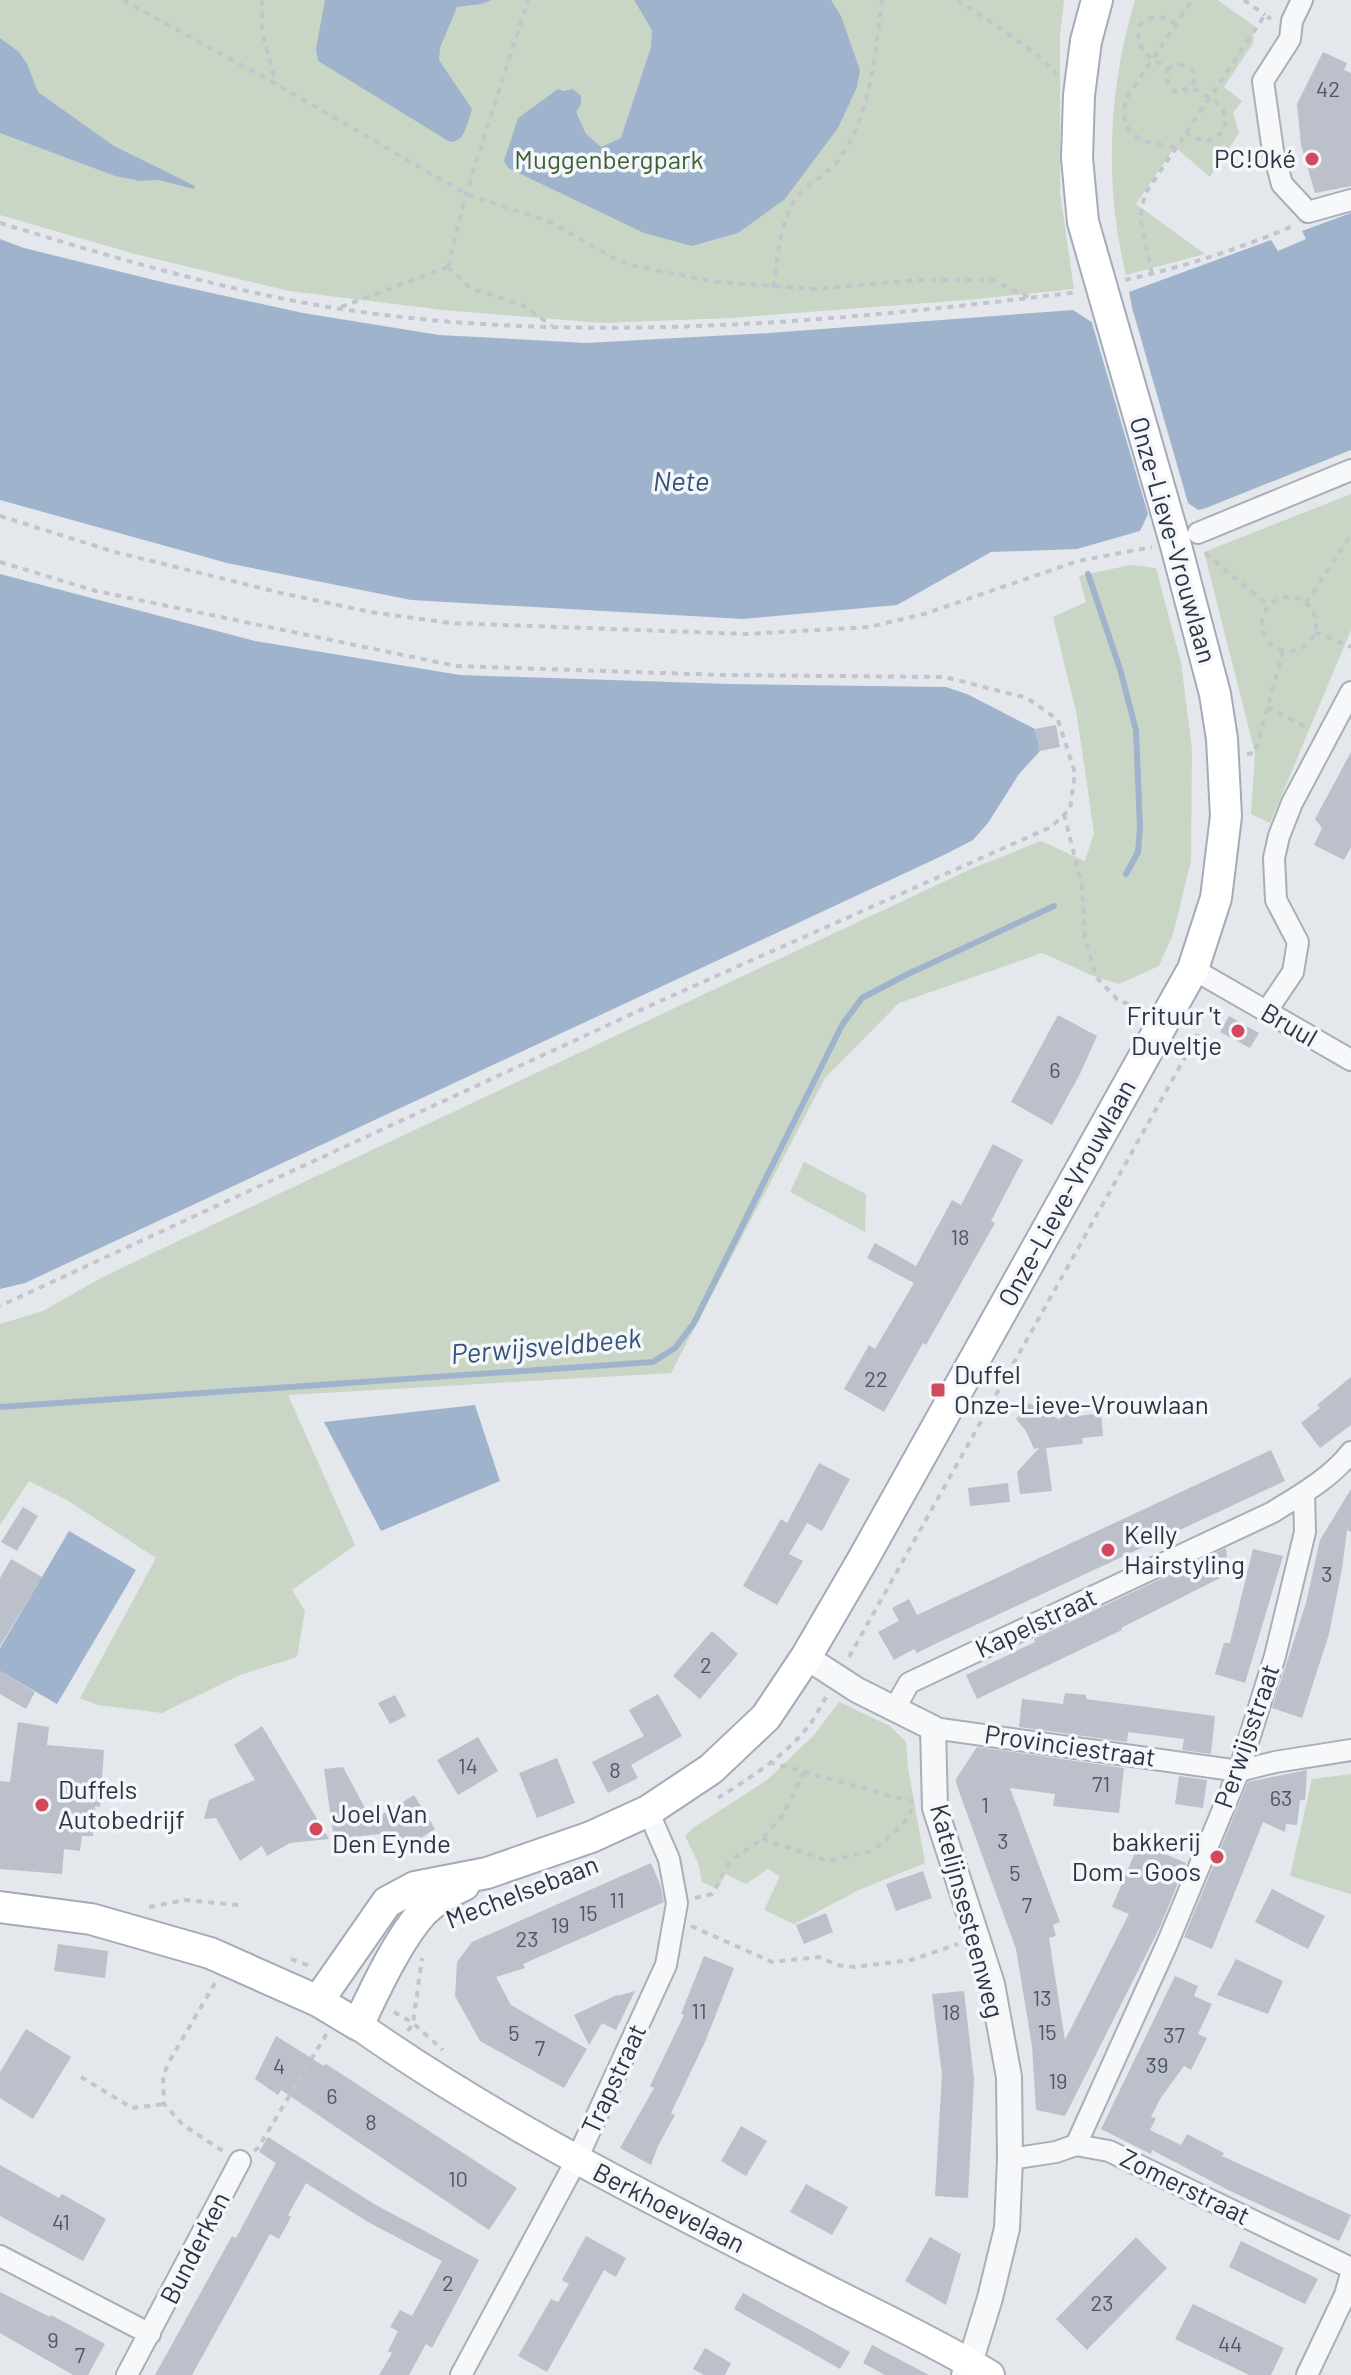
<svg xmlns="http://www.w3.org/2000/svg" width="1351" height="2375" font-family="Barlow,sans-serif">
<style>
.green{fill:#c9d6c5}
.water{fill:#9fb4cc}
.pier{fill:#e4e7ec}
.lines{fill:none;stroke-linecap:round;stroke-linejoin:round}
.stream{stroke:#9fb4cc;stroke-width:6}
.building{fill:#bbc0ca}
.minor-casing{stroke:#a9aeb7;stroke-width:24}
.tertiary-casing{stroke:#a9aeb7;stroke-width:28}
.secondary-casing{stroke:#a9aeb7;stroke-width:32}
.primary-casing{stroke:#a3abb8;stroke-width:34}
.path{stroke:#c2c5cb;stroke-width:4;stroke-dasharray:6 6;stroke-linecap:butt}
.minor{stroke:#f7f8fa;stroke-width:20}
.tertiary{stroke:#f7f8fa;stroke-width:24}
.secondary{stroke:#fff;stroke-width:28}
.primary{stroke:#fff;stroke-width:30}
.poi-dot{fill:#d1495b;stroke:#f4f6f9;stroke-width:3}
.labels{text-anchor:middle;stroke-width:7;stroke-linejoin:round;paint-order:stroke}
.number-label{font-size:22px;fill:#4f5766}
.poi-label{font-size:26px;fill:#2b3445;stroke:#f4f6f9;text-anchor:start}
.park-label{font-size:26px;fill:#3f6138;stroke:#f4f6f9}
.street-label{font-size:26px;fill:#2b3445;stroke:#f4f6f9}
.water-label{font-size:28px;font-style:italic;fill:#34527a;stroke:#f4f6f9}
</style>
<rect width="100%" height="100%" fill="#e4e7ec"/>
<path class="green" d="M0,0H1064L1060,35V193L1074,289L966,300L730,318L602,323L443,310L289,291L135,254L0,215Z
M1135,0H1218L1254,26L1253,43L1224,87L1242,101L1233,113L1239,133L1210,177L1175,147L1136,204L1205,254L1126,275C1104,184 1108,90 1135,0Z
M1351,494V630L1270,823L1251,814L1255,753L1204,552Z
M1130,565L1156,568L1181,663L1192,749L1191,861L1173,934L1159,966L1119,984L1096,977L1042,953L899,1003L825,1078L671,1373L288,1395L355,1545L292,1590L305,1611L297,1657L240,1675L162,1713L98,1705L80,1698L156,1558L67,1500L29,1481L0,1525V1324L43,1311L101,1278L176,1242L971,869L1041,841L1085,861L1094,833L1077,716L1053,617L1086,602L1079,576Z
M804,1162L866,1194L865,1232L790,1192Z
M839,1702L890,1726L906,1742L908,1767L925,1863L859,1890L794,1924L764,1910L780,1876L768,1869L746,1884L725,1874L718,1889L702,1882L698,1863L685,1836L693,1828L767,1780L814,1735Z
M1351,1774V1894L1290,1876L1312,1779Z"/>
<path class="water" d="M325,0H492L481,4L457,7L440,48L439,60L472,109C467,122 466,142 450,142L318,61L316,49Z
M634,0H831L841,16L860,70L857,87L838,128L785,199L738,233L692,246L644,233L508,168L504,161L518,118L558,89L564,91L573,89L581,96V104L576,112L586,134L601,147L621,138L651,47L652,30Z
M0,38L19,52L27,64L38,92L114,146L195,186L194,189L158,180L140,181L115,176L0,133Z
M1351,213V450L1206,508L1198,510L1188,503L1148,514L1140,531L1077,549L991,552L897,605L743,619L411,600L227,563L0,500V239L24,248L166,283L303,313L439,335L586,343L769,333L1073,310L1093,323L1133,312L1129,292L1271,240L1278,251L1306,239L1302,231Z
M0,574L255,641L460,675L729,684L946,687L967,694L1035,729L1040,751L1019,774L988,823L973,840L946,854L25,1283L0,1289Z
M475,1405L500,1481L381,1531L324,1422Z
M69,1531L136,1570L57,1704L0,1671V1648Z"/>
<path class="pier" d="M1133,311L1188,503L1148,514L1092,323Z"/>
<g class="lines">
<path class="stream" d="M1088,574L1120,669L1136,730L1140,828L1138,852L1126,874
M0,1407L653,1362L675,1348L694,1323L842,1025L862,998L906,975L1054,906"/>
</g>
<path class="building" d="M1323,52L1347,63L1344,70L1351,73V186L1315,193L1301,145L1297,104Z
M1056,725L1060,747L1040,751L1035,729Z
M1351,752V847L1344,860L1314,845L1322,828L1315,819Z
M1058,1015L1097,1036L1080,1074L1052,1125L1011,1102Z
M1229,1016L1259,1033L1250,1048L1220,1032Z
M993,1144L1023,1160L991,1221L995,1223L926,1345L923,1343L884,1412L844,1389L869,1345L875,1349L914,1283L867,1258L875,1243L916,1266L952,1200L961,1205Z
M1351,1377V1425L1320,1448L1301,1423L1320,1408L1317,1405Z
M1077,1399L1079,1416L1101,1413L1103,1436L1082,1438L1083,1444L1046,1448L1052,1491L1020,1494L1017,1472L1039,1448L1034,1449L1026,1431L1016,1419L1029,1403L1060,1420L1058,1401Z
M1271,1450L1285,1481L937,1643L917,1653L914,1649L894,1660L878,1632L899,1621L892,1608L909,1599L917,1615Z
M819,1463L850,1479L822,1531L807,1523L789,1554L803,1561L777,1605L743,1586L781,1519L787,1523Z
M1008,1483L1010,1502L970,1506L968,1488Z
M1351,1489V1532L1347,1530L1342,1569L1329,1634L1302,1718L1272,1708L1306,1603L1320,1540Z
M23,1507L38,1516L17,1551L1,1542Z
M1226,1548L1228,1574L1121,1628L1122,1630L977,1699L966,1675L1035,1642L1034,1639Z
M1253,1549L1283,1556L1245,1683L1215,1674L1224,1643H1230Z
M11,1559L42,1577L0,1646V1578Z
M712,1631L738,1654L700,1699L673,1676Z
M0,1671L35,1692L26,1709L0,1694Z
M1065,1693L1086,1695V1699L1215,1716L1211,1754L1182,1750L1184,1739L1128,1732L1127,1742L1019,1727L1022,1699L1063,1704Z
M658,1694L682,1736L631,1765L638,1778L608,1793L592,1762L644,1736L629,1710Z
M395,1695L406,1716L390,1724L378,1703Z
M18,1722L49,1727L47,1745L104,1750L100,1807L95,1806L93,1836H82L80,1851L64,1849L62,1874L0,1869V1781L10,1782Z
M262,1726L329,1839L290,1843L267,1856L262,1846L240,1861L216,1818L204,1819L209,1800L255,1780L234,1745Z
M478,1737L498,1771L458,1795L437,1760Z
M977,1747L1124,1768L1119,1813L1053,1806L1055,1794L1010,1788L1060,1922L1053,1925L1056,1936L1049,1938L1065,2040L1129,1914L1112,1907L1139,1843L1186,1863L1160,1927L1065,2116L1036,2110L1032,2046L1016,1949L956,1783V1779Z
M557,1758L575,1803L537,1818L519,1773Z
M343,1767L372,1821L414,1795L435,1829L406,1847L397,1832L334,1839L324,1769Z
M1307,1770L1305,1800H1300L1297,1825L1286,1824L1285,1832L1263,1822L1212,1949L1184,1937L1248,1782Z
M1179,1776L1207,1780L1203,1808L1175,1804Z
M651,1863L660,1884L664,1902L523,1964L525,1968L496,1977L511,2005L587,2049L564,2088L480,2041L455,1996L457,1962L472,1942Z
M923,1871L932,1898L896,1911L886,1884Z
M1272,1889L1325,1916L1308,1949L1255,1922Z
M826,1913L833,1932L804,1944L796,1925Z
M58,1944L108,1951L105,1978L54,1971Z
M704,1956L734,1968L705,2042L671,2113L675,2115L658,2146L651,2165L620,2148L654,2088L650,2086L684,2015L681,2014Z
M1236,1959L1283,1981L1268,2014L1217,1995Z
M1175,1976L1198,1986L1194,1996L1212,2004L1198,2034L1207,2038L1191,2070L1184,2066L1160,2099L1151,2117L1156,2118L1150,2130L1181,2145L1187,2134L1224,2153L1222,2156L1351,2215L1339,2241L1228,2190L1152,2150L1151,2154L1101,2129Z
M635,1991L616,2030L602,2023L589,2045L574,2015L619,1994L617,1996Z
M964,1991L974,2079L968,2198L935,2196L942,2075L932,1994Z
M26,2029L71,2057L33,2119L0,2098V2072Z
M276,2036L324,2066L326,2064L517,2188L489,2230L281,2090L278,2095L255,2079Z
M741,2126L767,2141L746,2176L721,2161Z
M268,2137L374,2204L479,2260L432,2348L426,2344L409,2375H379L392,2353L388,2351L398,2331L390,2327L400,2310L412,2316L442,2261L368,2222L306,2183L288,2215L291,2217L279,2239L270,2234L192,2375H155L232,2236L236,2238L276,2163L259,2152Z
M0,2165L59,2198L62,2194L106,2219L83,2261L0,2216Z
M806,2184L848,2207L832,2235L790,2212Z
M586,2236L626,2258L616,2277L604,2270L547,2372L518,2356L551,2299L558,2302L569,2284L562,2280Z
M930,2237L961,2254L946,2305L905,2281Z
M1136,2237L1167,2268L1087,2350L1056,2319Z
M1241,2241L1318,2279L1305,2304L1229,2267Z
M0,2292L50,2317L51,2315L105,2344L88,2375H73L0,2333Z
M743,2293L850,2352L840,2369L734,2309Z
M1193,2304L1284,2348L1271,2375H1249L1175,2339Z
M872,2345L929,2375H885L863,2363Z
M705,2348L731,2363L725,2375H704L693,2369Z"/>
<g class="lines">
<defs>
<path id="minor" d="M1302,0L1292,21L1290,39L1263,81L1273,151L1282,184L1308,212L1351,200
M1198,533L1351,470
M1193,969L1351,1060
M1266,1012L1293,972L1298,942L1276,900L1274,858L1279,836L1292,803L1351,692
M895,1708L909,1683L1273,1512C1300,1495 1331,1478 1351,1452
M933,1728L1239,1771L1275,1762L1351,1750
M1076,2145L1167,1944L1239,1771L1275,1656L1305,1532L1304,1493
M1010,2159L1056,2152L1076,2145L1109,2151L1351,2268
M0,2256L150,2334
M127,2375L240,2161
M461,2375L576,2161L666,1965L677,1903L669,1859L648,1811
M1307,2375L1345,2295L1351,2274"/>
<path id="tertiary" d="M806,1657L857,1690L933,1728L935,1808L992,1984L1009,2077L1010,2159L1007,2228L990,2298L970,2363L964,2375"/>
<path id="secondary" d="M358,2025C504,2128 665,2206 824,2288C879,2316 937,2343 990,2375"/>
<path id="primary" d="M0,1907L91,1919L210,1953L318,2001L358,2025C375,1990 397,1941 423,1912C435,1900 449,1892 464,1885
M318,2001L387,1902L415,1887L487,1873L591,1837L648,1811L711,1769L766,1717L806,1657L862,1561L1193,969L1216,898L1226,816L1222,739L1215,694L1175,542L1083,222L1077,158L1079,95L1086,41L1097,0"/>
</defs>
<use href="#minor" class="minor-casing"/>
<use href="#tertiary" class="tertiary-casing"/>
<use href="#secondary" class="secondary-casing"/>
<use href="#primary" class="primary-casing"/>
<path class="path" d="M123,0L276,84L466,194L550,222L619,261L639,267L717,282L814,289L916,280H992L1028,297
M262,0V32L276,84
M957,0C992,23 1027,44 1057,74
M1244,0L1265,15
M1176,24C1159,14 1156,14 1139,25C1136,54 1147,54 1168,69C1166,82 1167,87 1178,93L1191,87C1200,93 1213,98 1220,106C1233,122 1222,137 1206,142L1185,133
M1168,69C1178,62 1185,64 1193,71L1195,79L1191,87
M1175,147C1144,143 1117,138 1126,99L1192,0
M0,223C102,254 205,285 311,304C559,348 829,323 1078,292
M448,267L466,194L528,0
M448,267L470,288L522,305L552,326
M1152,274L1140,217L1145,194L1265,15L1271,19
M1125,280C1183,267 1240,249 1295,225
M773,287C778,258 779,221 797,197C810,181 831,173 842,155C872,110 875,52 882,0
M341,307L448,267
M0,516L115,552L281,593L370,612L450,623L747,634L869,627L924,614L1078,561L1152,547
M1205,553L1269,606
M0,562L96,591L456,666L722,675L945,677L1027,698L1058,720L1075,773L1070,809L1051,827L658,1002L0,1306
M1262 624a27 27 0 1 1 54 0a27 27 0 1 1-54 0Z
M1306,603L1351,535
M1315,632L1351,647
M1267,707L1308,728
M1247,754L1255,753L1283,651
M1064,814L1082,885L1085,937L1096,977L1117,999L1143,1011
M849,1657L1197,1036L1201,1009
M769,1762L913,1802
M718,1798C747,1780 786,1755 807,1728C815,1719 820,1706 827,1696
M762,1839L829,1861L872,1851L903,1825L912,1809
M695,1898L712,1894L730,1861L762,1839L783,1815L804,1772
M149,1907L185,1900L238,1905
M475,1909L545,1887L598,1864
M691,1926L772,1962L819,1957L837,1965L855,1967L911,1960L958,1944
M291,1959L313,1967
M215,1983L169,2062L163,2076L164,2104L183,2125L223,2151
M394,2012L413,2023L443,2050
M408,2031L413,2023L422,1958
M81,2077L132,2108L164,2104
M254,2151L258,2148L327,2033"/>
<use href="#minor" class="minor"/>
<use href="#tertiary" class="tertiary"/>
<use href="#secondary" class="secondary"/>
<use href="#primary" class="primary"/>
</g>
<g class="poi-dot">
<circle cx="1312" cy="159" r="8"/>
<circle cx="1238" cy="1031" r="8"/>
<rect x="930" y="1382" width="16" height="16" rx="4"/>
<circle cx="1108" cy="1550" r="8"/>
<circle cx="42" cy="1805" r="8"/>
<circle cx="316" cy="1829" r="8"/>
<circle cx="1217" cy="1857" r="8"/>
</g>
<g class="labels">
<g class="number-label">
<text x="1328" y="97">42</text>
<text x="1055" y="1078">6</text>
<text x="960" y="1245">18</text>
<text x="876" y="1387">22</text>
<text x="1327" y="1582">3</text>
<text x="706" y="1673">2</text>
<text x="468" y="1774">14</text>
<text x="615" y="1778">8</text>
<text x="1101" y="1792">71</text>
<text x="1281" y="1806">63</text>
<text x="985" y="1813">1</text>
<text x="1003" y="1849">3</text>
<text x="1015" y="1881">5</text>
<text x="617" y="1908">11</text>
<text x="1027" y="1913">7</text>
<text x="588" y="1921">15</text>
<text x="560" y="1933">19</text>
<text x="527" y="1947">23</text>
<text x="1042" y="2006">13</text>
<text x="699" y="2019">11</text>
<text x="951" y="2020">18</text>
<text x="1047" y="2040">15</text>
<text x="514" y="2041">5</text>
<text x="1174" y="2043">37</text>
<text x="540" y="2056">7</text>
<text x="1157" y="2073">39</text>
<text x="279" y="2074">4</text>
<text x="1058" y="2089">19</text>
<text x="332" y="2104">6</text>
<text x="371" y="2130">8</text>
<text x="458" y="2187">10</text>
<text x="61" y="2230">41</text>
<text x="448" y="2291">2</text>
<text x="1102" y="2311">23</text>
<text x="53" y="2348">9</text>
<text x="1230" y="2352">44</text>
<text x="80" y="2363">7</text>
</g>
<g class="poi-label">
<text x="1296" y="168" text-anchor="end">PC!Oké</text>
<text x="1222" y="1025" text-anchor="end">Frituur 't<tspan x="1222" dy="30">Duveltje</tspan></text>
<text x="954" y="1384">Duffel<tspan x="954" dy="30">Onze-Lieve-Vrouwlaan</tspan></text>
<text x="1124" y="1544">Kelly<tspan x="1124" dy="30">Hairstyling</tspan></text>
<text x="58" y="1799">Duffels<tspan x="58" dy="30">Autobedrijf</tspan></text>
<text x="332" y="1823">Joel Van<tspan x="332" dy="30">Den Eynde</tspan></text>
<text x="1201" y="1851" text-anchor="end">bakkerij<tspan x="1201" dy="30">Dom - Goos</tspan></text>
</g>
<g class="park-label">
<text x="609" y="169">Muggenbergpark</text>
</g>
<g class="street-label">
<text transform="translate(1173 540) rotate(74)" y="9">Onze-Lieve-Vrouwlaan</text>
<text transform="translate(1289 1025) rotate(30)" y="9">Bruul</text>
<text transform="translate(1067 1193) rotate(-61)" y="9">Onze-Lieve-Vrouwlaan</text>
<text transform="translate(1036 1623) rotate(-25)" y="9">Kapelstraat</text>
<text transform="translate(1247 1736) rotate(-71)" y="9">Perwijsstraat</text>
<text transform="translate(1070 1746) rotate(8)" y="9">Provinciestraat</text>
<text transform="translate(522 1892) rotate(-21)" y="9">Mechelsebaan</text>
<text transform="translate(967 1911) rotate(75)" y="9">Katelijnsesteenweg</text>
<text transform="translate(614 2079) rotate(-65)" y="9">Trapstraat</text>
<text transform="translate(1185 2187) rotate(26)" y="9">Zomerstraat</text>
<text transform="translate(669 2208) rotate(27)" y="9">Berkhoevelaan</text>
<text transform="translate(195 2248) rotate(-63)" y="9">Bunderken</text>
</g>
<g class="water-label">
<text x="681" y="491">Nete</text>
<text transform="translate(546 1346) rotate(-5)" y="10">Perwijsveldbeek</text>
</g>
</g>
</svg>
